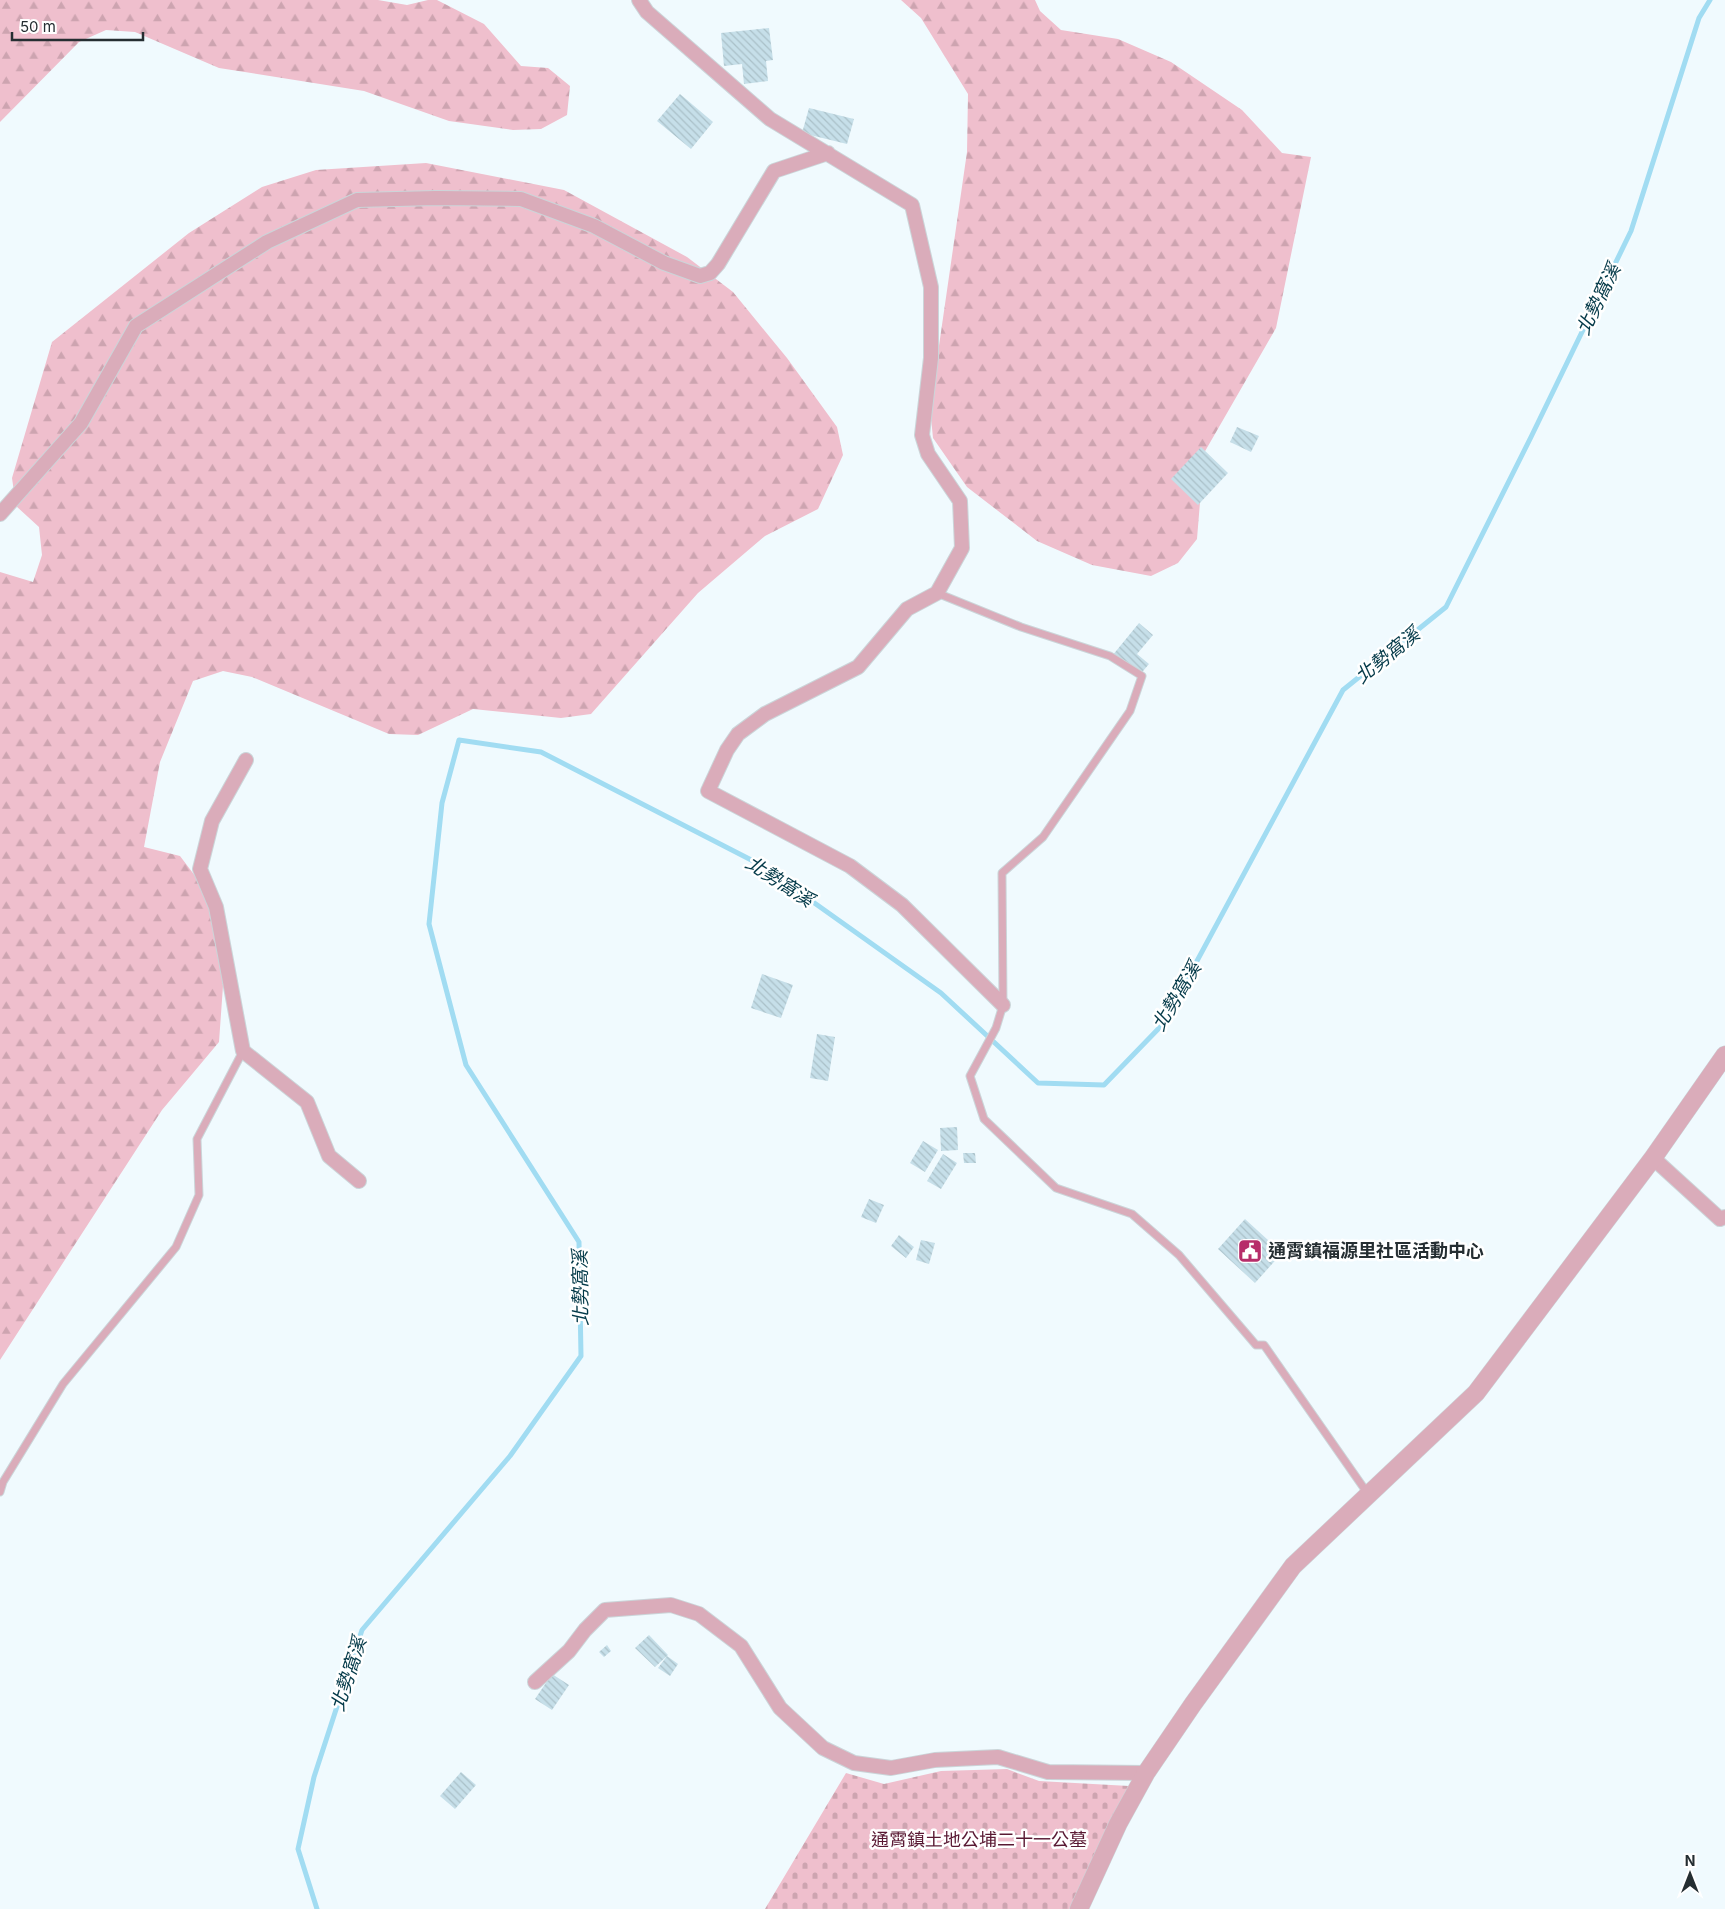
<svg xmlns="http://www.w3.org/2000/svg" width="1725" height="1909" font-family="Inter,'Noto Sans TC',sans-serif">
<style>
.forest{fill:url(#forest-firs)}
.cemetery{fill:url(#cemetery-stones)}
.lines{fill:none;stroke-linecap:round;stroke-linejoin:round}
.stream{stroke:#a1dcf2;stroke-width:5}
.building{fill:url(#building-back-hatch)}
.service-casing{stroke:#cbd5d9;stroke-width:9}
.minor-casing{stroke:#cbd5d9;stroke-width:16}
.tertiary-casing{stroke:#cbd5d9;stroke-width:19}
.service{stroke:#daacba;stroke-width:7}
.minor{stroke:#daacba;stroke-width:14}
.tertiary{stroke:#daacba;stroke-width:18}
.labels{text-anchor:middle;stroke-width:5;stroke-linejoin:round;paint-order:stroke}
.poi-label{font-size:18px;font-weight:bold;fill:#252e32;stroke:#fff;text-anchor:start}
.park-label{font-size:18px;fill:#591933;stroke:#fff}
.water-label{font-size:19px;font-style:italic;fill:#033948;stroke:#fff}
</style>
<defs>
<pattern id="forest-firs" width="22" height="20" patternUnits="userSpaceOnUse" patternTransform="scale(1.25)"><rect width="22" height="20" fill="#efbfcd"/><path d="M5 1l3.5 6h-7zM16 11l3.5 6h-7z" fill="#cda4b0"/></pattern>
<pattern id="cemetery-stones" width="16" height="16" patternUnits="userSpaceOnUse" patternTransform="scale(1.25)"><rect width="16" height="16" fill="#efbfcd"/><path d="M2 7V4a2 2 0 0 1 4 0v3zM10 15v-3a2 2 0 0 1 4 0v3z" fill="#cda4b0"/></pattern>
<pattern id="building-back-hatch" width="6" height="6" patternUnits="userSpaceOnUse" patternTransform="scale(1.25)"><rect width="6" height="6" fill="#c6dfe9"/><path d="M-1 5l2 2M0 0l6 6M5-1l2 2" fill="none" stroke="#aac0c8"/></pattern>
</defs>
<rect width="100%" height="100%" fill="#f0fafe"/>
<path class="forest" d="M0,0H378L407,5L428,0H437L484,24L521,66L548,68L570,86L567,115L541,129L513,130L449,121L364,91L219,68L135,32L106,30L79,42L0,122Z
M901,0H1035L1040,11L1061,30L1118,39L1171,62L1242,110L1282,153L1311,157L1276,328L1204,453L1197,539L1178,563L1151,576L1092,565L1037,541L967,487L933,438L930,408L967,152L968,94L921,18Z
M426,163L564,190L687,257L733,292L787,358L837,427L843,455L818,509L765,536L698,593L591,714L561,718L473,709L418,735L389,734L252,677L223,671L193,681L160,762L144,847L180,856L214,901L223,986L219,1042L162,1110L0,1360V572L33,582L42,555L39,527L16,506L12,478L52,342L189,233L262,187L316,170Z"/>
<path class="cemetery" d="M1007,1769L1039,1781L1129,1786L1070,1909H765L846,1773L884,1784L941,1771Z"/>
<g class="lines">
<path class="stream" d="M317,1909L298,1849L314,1777L362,1630L510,1456L581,1356L579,1242L466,1065L429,924L442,803L459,740L541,752L761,865L941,993L1038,1083L1104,1085L1163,1024L1343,690L1446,607L1531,437L1631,231L1699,18L1710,0"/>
</g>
<path class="building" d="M769,28L773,60L766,61L768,81L744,84L742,64L724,66L721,33Z
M680,94L713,122L691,149L657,121Z
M809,108L854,119L847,144L802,133Z
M1237,427L1259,436L1251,452L1230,442Z
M1201,447L1228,473L1198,505L1171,479Z
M1139,623L1153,635L1137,654L1149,664L1138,677L1112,656Z
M762,974L793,985L781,1018L751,1008Z
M817,1034L835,1037L828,1081L810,1078Z
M957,1127L958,1150L941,1151L940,1128Z
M923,1141L938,1150L925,1172L910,1163Z
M963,1153H975L976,1163H964Z
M943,1154L957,1163L941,1189L927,1181Z
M869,1199L884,1205L876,1223L861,1217Z
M1245,1219L1282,1253L1255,1283L1218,1249Z
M899,1235L914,1247L906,1258L891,1246Z
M921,1240L935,1243L929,1264L916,1260Z
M649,1635L668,1655L655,1667L635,1648Z
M607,1645L611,1651L604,1657L599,1652Z
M667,1656L678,1664L670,1676L658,1668Z
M552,1674L569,1685L552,1710L535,1699Z
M461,1772L476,1785L455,1809L440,1796Z"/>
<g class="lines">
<defs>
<path id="service" d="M937,593L1021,627L1110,656L1142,676L1130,711L1043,837L1002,873L1003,1005L996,1028L970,1076L984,1119L1056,1188L1132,1214L1179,1255L1256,1345H1264L1368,1494
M0,1492L3,1482L63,1384L176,1247L199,1195L197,1139L243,1051"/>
<path id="minor" d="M639,0L647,12L770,119L912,205L931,287V358L922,435L928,454L960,501L962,548L937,593L907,609L858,667L765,714L738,734L727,750L708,791L850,866L902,905L1003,1005
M0,514L81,423L136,326L267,242L357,200L436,198L521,199L594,226L664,263L700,276L710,273L718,264L774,171L828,153
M246,760L212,821L200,869L216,907L243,1051L307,1102L329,1156L359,1181
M1653,1158L1720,1219L1725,1217
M535,1682L569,1651L585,1630L605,1610L671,1605L699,1614L741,1646L780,1708L823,1748L854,1763L891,1768L935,1760L998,1757L1048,1772L1146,1773"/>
<path id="tertiary" d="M1079,1909L1118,1824L1146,1773L1193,1704L1293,1566L1476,1393L1653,1158L1725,1055"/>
</defs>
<use href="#service" class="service-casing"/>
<use href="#minor" class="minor-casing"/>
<use href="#tertiary" class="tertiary-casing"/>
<use href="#service" class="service"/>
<use href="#minor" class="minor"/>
<use href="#tertiary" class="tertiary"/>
</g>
<defs>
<symbol id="civic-square" viewBox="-11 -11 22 22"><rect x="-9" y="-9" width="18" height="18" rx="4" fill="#b72d6a" stroke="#fff"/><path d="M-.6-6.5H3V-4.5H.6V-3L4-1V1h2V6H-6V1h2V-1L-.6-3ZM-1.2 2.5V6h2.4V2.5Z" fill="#fff"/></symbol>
</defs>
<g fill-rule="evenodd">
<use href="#civic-square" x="1236" y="1237" width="28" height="28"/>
</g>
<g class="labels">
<g class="poi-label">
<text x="1268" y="1257">通霄鎮福源里社區活動中心</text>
</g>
<g class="park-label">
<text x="979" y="1846">通霄鎮土地公埔二十一公墓</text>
</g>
<g class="water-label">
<text transform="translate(1598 299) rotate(-64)" y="7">北勢窩溪</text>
<text transform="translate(1387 655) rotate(-39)" y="7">北勢窩溪</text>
<text transform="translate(780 881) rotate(33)" y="7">北勢窩溪</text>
<text transform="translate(1176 996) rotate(-59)" y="7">北勢窩溪</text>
<text transform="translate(580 1288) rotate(-91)" y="7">北勢窩溪</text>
<text transform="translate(348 1674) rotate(-72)" y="7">北勢窩溪</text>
</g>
</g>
<g transform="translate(1690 1874)" stroke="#ffffff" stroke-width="4" paint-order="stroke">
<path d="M0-4L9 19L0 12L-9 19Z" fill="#252e32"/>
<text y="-8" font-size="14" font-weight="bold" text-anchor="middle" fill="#252e32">N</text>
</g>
<path d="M12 32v8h131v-8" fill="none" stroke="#252e32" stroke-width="2.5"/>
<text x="20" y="32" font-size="15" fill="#252e32" stroke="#ffffff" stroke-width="4" paint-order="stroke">50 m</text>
</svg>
